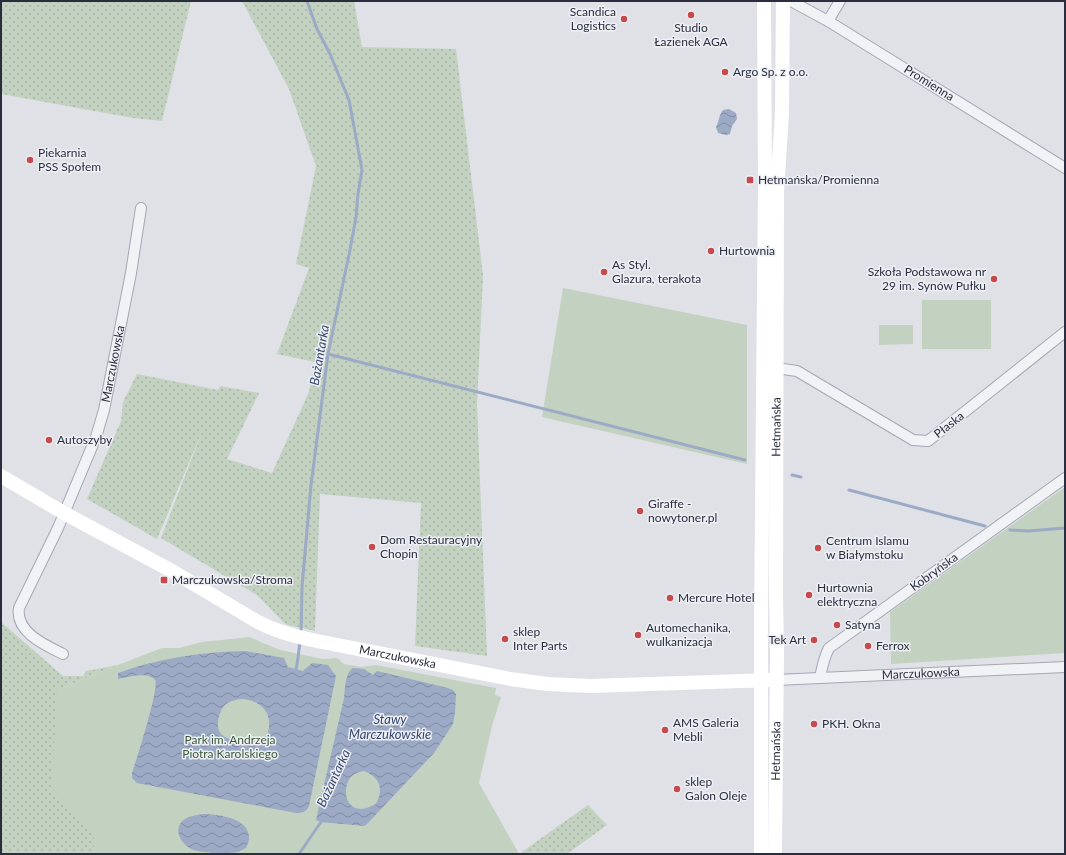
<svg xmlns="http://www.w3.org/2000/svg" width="1066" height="855" font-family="Lato,sans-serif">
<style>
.grass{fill:url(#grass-dots)}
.green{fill:#c2d1c0}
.water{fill:url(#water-waves);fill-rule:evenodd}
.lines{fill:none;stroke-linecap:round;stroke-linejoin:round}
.stream{stroke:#9caac6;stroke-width:3}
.street-casing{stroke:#a5a7b1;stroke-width:12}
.street{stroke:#f1f2f6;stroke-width:10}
.secondary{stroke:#fff;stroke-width:14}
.poi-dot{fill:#c64a4c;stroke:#eef0f5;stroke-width:1.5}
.labels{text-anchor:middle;stroke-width:3;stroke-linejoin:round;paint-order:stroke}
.poi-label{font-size:12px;fill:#292d3e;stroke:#eef0f5;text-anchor:start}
.street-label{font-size:12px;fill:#292d3e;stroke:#eef0f5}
.park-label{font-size:12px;fill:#395837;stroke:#eef0f5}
.water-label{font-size:13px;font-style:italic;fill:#35476f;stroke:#eef0f5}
</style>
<defs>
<pattern id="grass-dots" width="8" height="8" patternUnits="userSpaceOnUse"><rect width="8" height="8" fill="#c2d1c0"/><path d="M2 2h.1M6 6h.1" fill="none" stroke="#a7b4a6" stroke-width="1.8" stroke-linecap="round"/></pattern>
<pattern id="water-waves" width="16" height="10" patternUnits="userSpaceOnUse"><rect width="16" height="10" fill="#9caac6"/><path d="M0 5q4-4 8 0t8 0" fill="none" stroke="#7f8ba2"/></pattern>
</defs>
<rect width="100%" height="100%" fill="#dfe1e7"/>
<path class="grass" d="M1,1H191L162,121L133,118L1,94Z
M242,1H354L362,47L456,49L483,275L477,405L487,656L415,646L421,503L320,494L315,631L288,625L284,623L257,595L161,538L203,429L157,539L87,499L121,421L123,402L137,374L218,390L220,386L259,393L227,459L272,473L309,392L315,362L277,354L309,268L296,264L316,166L289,89Z
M1,622L63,676H83L86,671L118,665L57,690L109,854H1Z
M588,805L607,825L567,854H519Z"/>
<path class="green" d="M563,288L747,325V464L542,417Z
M922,300H991V349H922Z
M879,325H913V344L879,345Z
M1065,487V653L891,664L890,612Z
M250,637L263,643L280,650L323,659L337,658L344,664L361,667L376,665L496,688L495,695L501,697L492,726L479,783L519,854H94V836L52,788L57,690L118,665L162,648H179L202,642Z"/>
<path class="water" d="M729,109L736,113L737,119L732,126L730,134L726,135L718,133L716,127C719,121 719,115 723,110Z
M245,651L284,658L288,667L303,671L312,663L328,665L336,676L309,806C306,812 303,813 296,813L137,783L132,778V773C136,761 160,686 155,680C148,671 127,677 118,679V673C159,658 202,652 245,651ZM240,699C255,699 270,708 269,724C269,728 269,732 266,736C258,744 229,742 222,735C214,728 219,710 226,704C230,701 236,700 240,699Z
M353,668L364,669L373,675L377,671L448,688L453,690L456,694L455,713L453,724L434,753L367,824L364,826L321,822L316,820L344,698C345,689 345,673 353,668ZM364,771C380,778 384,788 376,804C371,806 366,809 361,809C344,809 342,786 352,776C355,773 360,772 364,771Z
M203,814C217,814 251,818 249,839C249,842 247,845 246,848C243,849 241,851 238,852C230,854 198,853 191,849C180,843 172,828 185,819C190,816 197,815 203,814Z"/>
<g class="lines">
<path class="stream" d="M328,354L745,460
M792,475L801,477
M849,490L985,526
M1010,530L1028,531L1065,528
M301,634L302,587L311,485L328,354L350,250L356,217L358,194L362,170L349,100L330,54L317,29L307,1
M295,672L297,665L300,642
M299,854L323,819"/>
<defs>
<g id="street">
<path d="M791,1L828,21L1065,168"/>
<path d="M828,21L840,1"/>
<path d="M776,368L797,371L913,440L928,441L1065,332"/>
<path id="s1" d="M63,654C45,645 15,632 19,608L58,528L96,437L104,410L131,273L141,208"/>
<path d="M820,678C822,667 824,657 829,648L1065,478"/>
<path id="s2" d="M776,680L1065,667"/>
</g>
</defs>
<use href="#street" class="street-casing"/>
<use href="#street" class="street"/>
<g class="secondary">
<path id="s3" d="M1,476L64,513L172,571L258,622C275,631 293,636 312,640L510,679L547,684L590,686L770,680"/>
<path d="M761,854V619L765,186L764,1"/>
<path id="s4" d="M775,854L777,654L776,592L777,192L782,113L783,1"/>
</g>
</g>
<g class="poi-dot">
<circle cx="691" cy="15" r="4"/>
<circle cx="624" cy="19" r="4"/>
<circle cx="725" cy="72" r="4"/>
<circle cx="30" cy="160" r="4"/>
<rect x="746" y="176" width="8" height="8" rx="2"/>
<circle cx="711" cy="251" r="4"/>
<circle cx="604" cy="272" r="4"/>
<circle cx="994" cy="279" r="4"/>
<circle cx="49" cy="440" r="4"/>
<circle cx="640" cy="511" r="4"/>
<circle cx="372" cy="547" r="4"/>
<circle cx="818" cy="548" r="4"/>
<rect x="160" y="576" width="8" height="8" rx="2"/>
<circle cx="809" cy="595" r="4"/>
<circle cx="670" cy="598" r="4"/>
<circle cx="837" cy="625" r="4"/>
<circle cx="638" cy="635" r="4"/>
<circle cx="505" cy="639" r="4"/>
<circle cx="814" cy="640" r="4"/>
<circle cx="868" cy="646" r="4"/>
<circle cx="814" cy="724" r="4"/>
<circle cx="665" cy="730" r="4"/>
<circle cx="677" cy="789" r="4"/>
</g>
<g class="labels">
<g class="poi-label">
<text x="616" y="16" text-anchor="end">Scandica<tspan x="616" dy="14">Logistics</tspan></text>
<text x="691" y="32" text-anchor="middle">Studio<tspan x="691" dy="14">Łazienek AGA</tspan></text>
<text x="733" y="76">Argo Sp. z o.o.</text>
<text x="38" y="157">Piekarnia<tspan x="38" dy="14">PSS Społem</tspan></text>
<text x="758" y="184">Hetmańska/Promienna</text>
<text x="719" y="255">Hurtownia</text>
<text x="612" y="269">As Styl.<tspan x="612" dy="14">Glazura, terakota</tspan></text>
<text x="986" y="276" text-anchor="end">Szkoła Podstawowa nr<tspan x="986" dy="14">29 im. Synów Pułku</tspan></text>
<text x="57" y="444">Autoszyby</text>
<text x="648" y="508">Giraffe -<tspan x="648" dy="14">nowytoner.pl</tspan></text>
<text x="380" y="544">Dom Restauracyjny<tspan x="380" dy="14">Chopin</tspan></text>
<text x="826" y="545">Centrum Islamu<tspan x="826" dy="14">w Białymstoku</tspan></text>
<text x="172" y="584">Marczukowska/Stroma</text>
<text x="817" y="592">Hurtownia<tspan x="817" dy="14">elektryczna</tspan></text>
<text x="678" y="602">Mercure Hotel</text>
<text x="845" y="629">Satyna</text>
<text x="646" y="632">Automechanika,<tspan x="646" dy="14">wulkanizacja</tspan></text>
<text x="513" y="636">sklep<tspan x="513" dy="14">Inter Parts</tspan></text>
<text x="806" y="644" text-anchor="end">Tek Art</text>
<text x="876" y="650">Ferrox</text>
<text x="673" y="727">AMS Galeria<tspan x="673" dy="14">Mebli</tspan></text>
<text x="822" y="728">PKH. Okna</text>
<text x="685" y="786">sklep<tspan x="685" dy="14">Galon Oleje</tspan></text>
</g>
<g class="street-label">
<text transform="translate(929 83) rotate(32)" y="4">Promienna</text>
<text dy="4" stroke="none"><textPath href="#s1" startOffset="331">Marczukowska</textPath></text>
<text transform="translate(949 425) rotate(-38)" y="4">Płaska</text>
<text dy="4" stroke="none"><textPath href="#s4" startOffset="427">Hetmańska</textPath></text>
<text transform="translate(934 572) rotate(-36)" y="4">Kobryńska</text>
<text dy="4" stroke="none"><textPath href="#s3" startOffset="440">Marczukowska</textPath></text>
<text dy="4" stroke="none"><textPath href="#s2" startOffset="145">Marczukowska</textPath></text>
<text dy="4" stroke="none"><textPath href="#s4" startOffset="103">Hetmańska</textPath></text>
</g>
<g class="park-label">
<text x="230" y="744">Park im. Andrzeja<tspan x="230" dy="14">Piotra Karolskiego</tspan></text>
</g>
<g class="water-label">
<text transform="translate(319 355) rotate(-80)" y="5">Bażantarka</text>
<text x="390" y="724">Stawy<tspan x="390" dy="15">Marczukowskie</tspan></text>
<text transform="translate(333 778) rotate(-65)" y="5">Bażantarka</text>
</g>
</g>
<rect width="1066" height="855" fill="none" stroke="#292d3e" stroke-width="4"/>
</svg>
